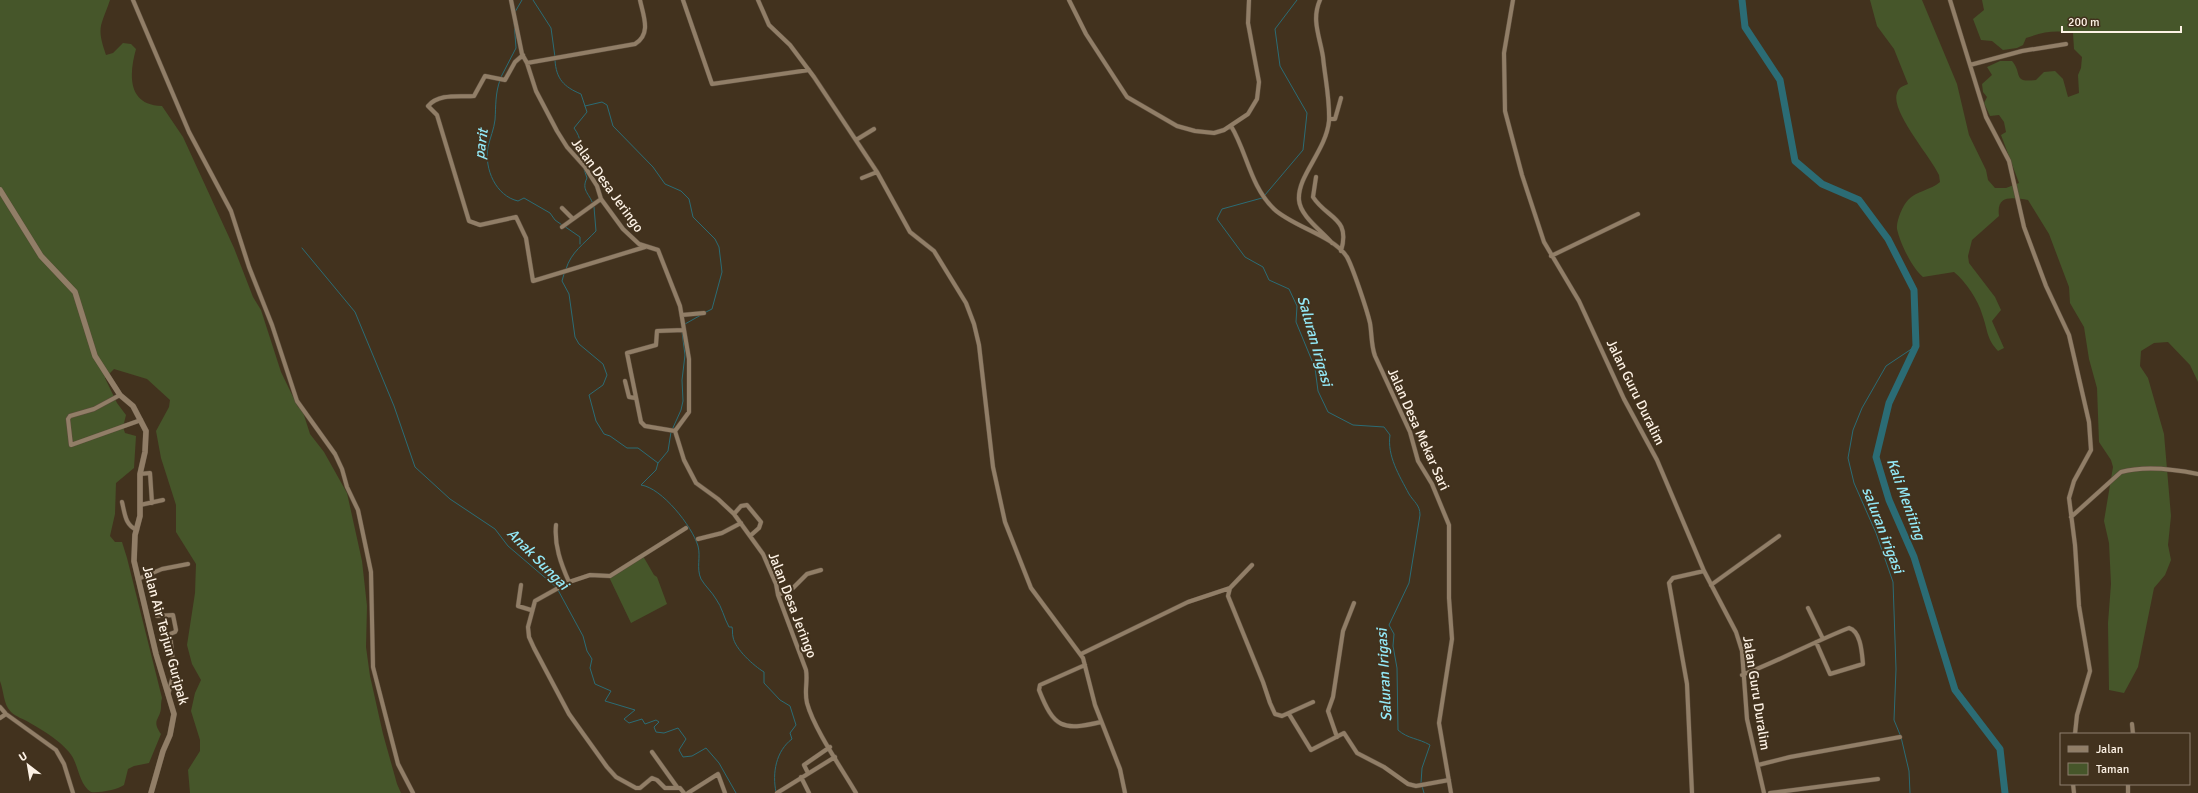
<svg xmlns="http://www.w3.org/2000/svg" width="2198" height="793" font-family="Signika,sans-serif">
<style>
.green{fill:#46562a}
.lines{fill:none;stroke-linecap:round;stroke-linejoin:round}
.stream{stroke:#2b6c75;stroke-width:1}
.river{stroke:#2b6c75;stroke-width:7}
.street-casing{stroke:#5c4d3c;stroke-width:5}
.secondary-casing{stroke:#5c4d3c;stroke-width:6}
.street{stroke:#917e67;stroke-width:4}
.secondary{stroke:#917e67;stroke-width:5.5}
.labels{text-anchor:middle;stroke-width:4;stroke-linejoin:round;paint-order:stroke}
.street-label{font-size:14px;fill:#fdf2e5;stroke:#42321e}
.water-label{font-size:15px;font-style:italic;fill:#93e8f6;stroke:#42321e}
</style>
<rect width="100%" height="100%" fill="#42321e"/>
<path class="green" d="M0,0H110C101,27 96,26 106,55L113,53L123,43L131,44L136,49C129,74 127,105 162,106L183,137L234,248L253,297L261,310L281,372L298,407L302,409L310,434L324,452L347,493L362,561L367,606L366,647L370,676L383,734L397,784L401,793H190L188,770L200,751V740L191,711L195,693L201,680L192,664L187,645L195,593L196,564L176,532V505L161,458L156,431L169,407L170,400L147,379L114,369L105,378L117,403L126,415L123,427L125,433L136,436L134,468L116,483L115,514L110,536L115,542H122L127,558L162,698C161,702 161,705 161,708C160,720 151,720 161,734L149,763L134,766L128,769L124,785C117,790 99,793 91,792C78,784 79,763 69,752C59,740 44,731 30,723C24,719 16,717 11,712C3,704 4,691 0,681Z
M1870,0H1922L1957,84L1969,135L1986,170L1988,180L1995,188H2006L2019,183L2001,135L2006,132L2004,122L1999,115L1990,116L1984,103L1987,97L1983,92L1982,84L1992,75L1987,67L2000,61H2012C2023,74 2012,83 2036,80L2044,72L2055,71L2063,79L2068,97L2079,93L2078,75L2081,68L2082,57L2074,49L2073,33C2055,30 2043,32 2026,38L2023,45L2017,48L2003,50L1992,41L1981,40L1973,19L1984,10L1982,0H2198V382L2190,365L2168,342L2154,343L2141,351L2140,366L2148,378L2164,434L2171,516L2168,545L2171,560L2165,575L2154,588L2138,667L2124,693L2109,690L2108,623L2111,584L2109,543L2104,521L2113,467L2111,460L2099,442L2097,388L2089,359L2084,327L2070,303L2069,287L2049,234L2028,200C2013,198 1996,194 1999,216L1972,240L1968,256L1969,263L1995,297L2001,310L1992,321L2004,348L1998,351C1986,338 1988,330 1982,314C1978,300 1966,282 1954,272L1923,277C1912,268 1900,243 1897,229C1896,221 1903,205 1908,200C1916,191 1931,190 1940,182L1939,175C1931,157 1890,111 1897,93C1899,87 1903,86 1908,84L1894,49L1877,26Z
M643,556L654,575L657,577L667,604L631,623L609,577Z"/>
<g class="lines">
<path class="stream" d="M533,0L551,28L555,57
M515,12L522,0
M555,60C556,79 564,87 581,94L587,112L574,128C582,139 581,146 578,158
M501,77L516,48L514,21
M500,80C495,94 496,106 495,120C494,129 490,138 488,147C484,169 496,196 518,201L524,198L550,213L555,220L562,225
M585,106L602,102L607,105L613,126L653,167L665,184L681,191L689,199L693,217L715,239L719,247L722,272L712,309L706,312
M584,169L587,178C581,190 589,193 593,204
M1265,195L1303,150L1307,113L1280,66L1275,29L1297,0
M1262,198L1222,209L1217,219L1245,257L1263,267L1269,280L1289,289L1297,306L1296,322L1315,368L1318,391L1328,412L1353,425L1384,427L1390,435C1387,456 1399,475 1409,494C1414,502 1420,505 1420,515L1409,583L1389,625L1394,634L1393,646L1397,668L1398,730C1408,739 1418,738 1430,745L1422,768L1421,783
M564,226L580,237V244
M302,248L355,312L394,406L415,467L450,499L495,529L508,546L556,587
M566,269C571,252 584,244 596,231L594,207
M564,274L562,281L569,294L575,337L579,344L603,364L607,375L603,385L589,395L596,421L604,434L610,436L627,448H638L658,463L656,470L641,485C662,488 692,526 698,546C701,557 696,568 701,579C705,586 712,592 716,599C722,607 724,618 729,627H732C733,631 732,633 733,637C735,649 754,666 764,672V683L780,700L790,706L796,725L790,733L792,739C776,751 772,773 776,792
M685,324L701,315
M672,430L681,410L683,401L682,380L685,355L682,332
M658,463L668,451L671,432
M558,590L583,636L587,651L592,659L590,668L595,684L611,691L605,701L635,710L624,719L629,723L642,719L645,724L656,720L659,722L654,727L656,732L664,733L678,728L686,739L679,750L683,757L692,756L706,748L719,763L736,793
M1422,786L1424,793
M1910,793L1909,771L1901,737L1894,720L1896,669L1893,582L1876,533L1854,483L1848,458L1853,430L1862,408L1886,366L1916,346"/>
<path class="river" d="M1742,0L1745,27L1780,80L1795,161L1822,184L1859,200L1888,239L1914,290L1916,346L1889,403L1876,457L1889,500L1914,557L1955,690L2000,749L2005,793"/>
<defs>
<path id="street" d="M133,0L189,132L231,211L249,267L272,325L297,401L335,454L342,469L347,487L358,510L371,572L373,667L398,764L413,793
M511,0L522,54L527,63L536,91L557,131L567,147L585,167L597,186L601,199L623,229L639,244L658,250L680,306L689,359V412L675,431L684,460L696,483L718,499L734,514L763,554L776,584L778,595L806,670C808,682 804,691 807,703C814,729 842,769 856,793
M683,0L712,84L809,70
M758,0L769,25L790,45L814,77L877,172L910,232L934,251L966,303L974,324L979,345L993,467L1005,522L1031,588L1083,658L1095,705L1120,769L1125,793
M1069,0L1086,34L1127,97L1177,126L1195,131L1214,133L1224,130L1248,114L1257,99L1259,82L1248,23L1249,0
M1320,0C1311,20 1320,37 1323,57C1325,78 1330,99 1329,121C1326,151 1297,176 1299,200C1300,216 1322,231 1332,243
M1513,0L1504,53L1505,111L1522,175L1544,242L1579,301L1624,399L1657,460L1704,571L1736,632L1742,651L1747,719L1764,793
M1950,0L1986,117L2009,161L2024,227L2046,286L2069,335L2089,422L2091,450L2074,481L2069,498L2075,545L2079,606L2090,671L2077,715L2075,734
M523,55L515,62L505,80L485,76L474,96C459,97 439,93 428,106L437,115L469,221L480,225L516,217L526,238L533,281L645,247
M527,63L635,44C652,34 643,15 640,0
M1970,65L2022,51L2066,44
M1329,119H1335L1341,98
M1231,126C1247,152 1250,186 1274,209C1293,227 1333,235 1347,257C1353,268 1367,310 1370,323C1372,335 1371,345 1375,356L1410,432L1418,461L1432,484L1449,525V598L1452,639L1439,723L1451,793
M856,140L874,129
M1316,177L1313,197C1327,219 1351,217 1341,251
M862,178L877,172
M562,208L573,219
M562,227L601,199
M1551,256L1638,214
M682,315L704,313
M625,381L629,397L635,398
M120,395L94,409L70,416L68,419L71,445L141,420
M675,431L645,426L641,422L627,353L656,345L657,331L684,330
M140,474L150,473L152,503
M122,502C125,514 125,525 137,530
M140,505L163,500
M734,514L741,506L747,505L761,522L759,528L750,536
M2071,517L2121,472C2146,465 2174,469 2198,474
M556,525C554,545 561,564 569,582
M698,539L722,533L741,523
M1252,565L1230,588L1228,596L1263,682L1270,703L1275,714L1282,716L1313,702
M138,579L162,569L188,564
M521,585L518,606L531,610
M1711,585L1779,536
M778,595L793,588L807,574L821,570
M1808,608L1823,639
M157,616L173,615L176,630L175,632L170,634L174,672L168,695
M1081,654L1188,602L1230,588
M1085,665L1040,685L1039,690C1054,728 1062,731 1101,722
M1742,675C1779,661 1813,642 1849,628C1861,631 1862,654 1863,664L1830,674L1816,642
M0,707L6,714L56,750L64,764L73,793
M1289,714L1311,750L1344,733L1357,753L1384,767L1408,784L1416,786L1449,780
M0,718L6,714
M2132,724L2133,734
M1337,737L1328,711L1333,697L1343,631L1354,603
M652,752L677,787
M1758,765L1790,757L1900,737
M808,773L804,765L830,747
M801,777L809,793
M2073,784L2074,793
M684,793L680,788H665L657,780L652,778L640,788H636L616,777L607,767L569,714L534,648L529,637L528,627L535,601L569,582L590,575L610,576L686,528
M688,793L718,774L725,793
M777,793L835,757
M1692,793L1687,684L1669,583L1673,578L1704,571
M1770,793L1878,779
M2128,793V784"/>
<path id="secondary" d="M0,190L41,256L75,292L95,356L120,395L133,406L146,431L145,452L140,474V516L135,535L134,561L156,654L174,714L170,735L163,751L151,793"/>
</defs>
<use href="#street" class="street-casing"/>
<use href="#secondary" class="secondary-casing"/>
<use href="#street" class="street"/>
<use href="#secondary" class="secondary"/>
</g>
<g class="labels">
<g class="street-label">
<text transform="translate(608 185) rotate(54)" y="5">Jalan Desa Jeringo</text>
<text transform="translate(1636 392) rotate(64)" y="5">Jalan Guru Duralim</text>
<text transform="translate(1419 429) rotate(66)" y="5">Jalan Desa Mekar Sari</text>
<text transform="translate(793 605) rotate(69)" y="5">Jalan Desa Jeringo</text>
<text transform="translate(166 635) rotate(75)" y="5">Jalan Air Terjun Guripak</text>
<text transform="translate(1757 693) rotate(81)" y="5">Jalan Guru Duralim</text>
</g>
<g class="water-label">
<text transform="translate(481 144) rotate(-83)" y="5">parit</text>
<text transform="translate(1315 341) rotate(74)" y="5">Saluran Irigasi</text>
<text transform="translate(1906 499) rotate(70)" y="5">Kali Meniting</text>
<text transform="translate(1883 530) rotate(69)" y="5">saluran irigasi</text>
<text transform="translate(538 559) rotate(45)" y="5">Anak Sungai</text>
<text transform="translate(1384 675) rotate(-93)" y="5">Saluran Irigasi</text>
</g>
</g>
<rect x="2060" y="733" width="130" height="52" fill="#42321e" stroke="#8d7f6e"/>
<rect x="2068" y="746" width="20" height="6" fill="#917e67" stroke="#8d7f6e"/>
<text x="2096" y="753" font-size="12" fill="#fdf2e5">Jalan</text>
<rect x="2068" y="763" width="20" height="12" fill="#46562a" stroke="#8d7f6e"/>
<text x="2096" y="773" font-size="12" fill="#fdf2e5">Taman</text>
<g transform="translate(28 765) rotate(329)" stroke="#42321e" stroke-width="3" paint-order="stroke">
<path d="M0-3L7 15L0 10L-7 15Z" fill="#fdf2e5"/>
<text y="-6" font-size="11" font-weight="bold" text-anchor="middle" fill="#fdf2e5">U</text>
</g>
<path d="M2062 26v6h119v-6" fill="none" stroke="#fdf2e5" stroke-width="2"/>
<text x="2068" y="26" font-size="12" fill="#fdf2e5" stroke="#42321e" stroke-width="3" paint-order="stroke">200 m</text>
</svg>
